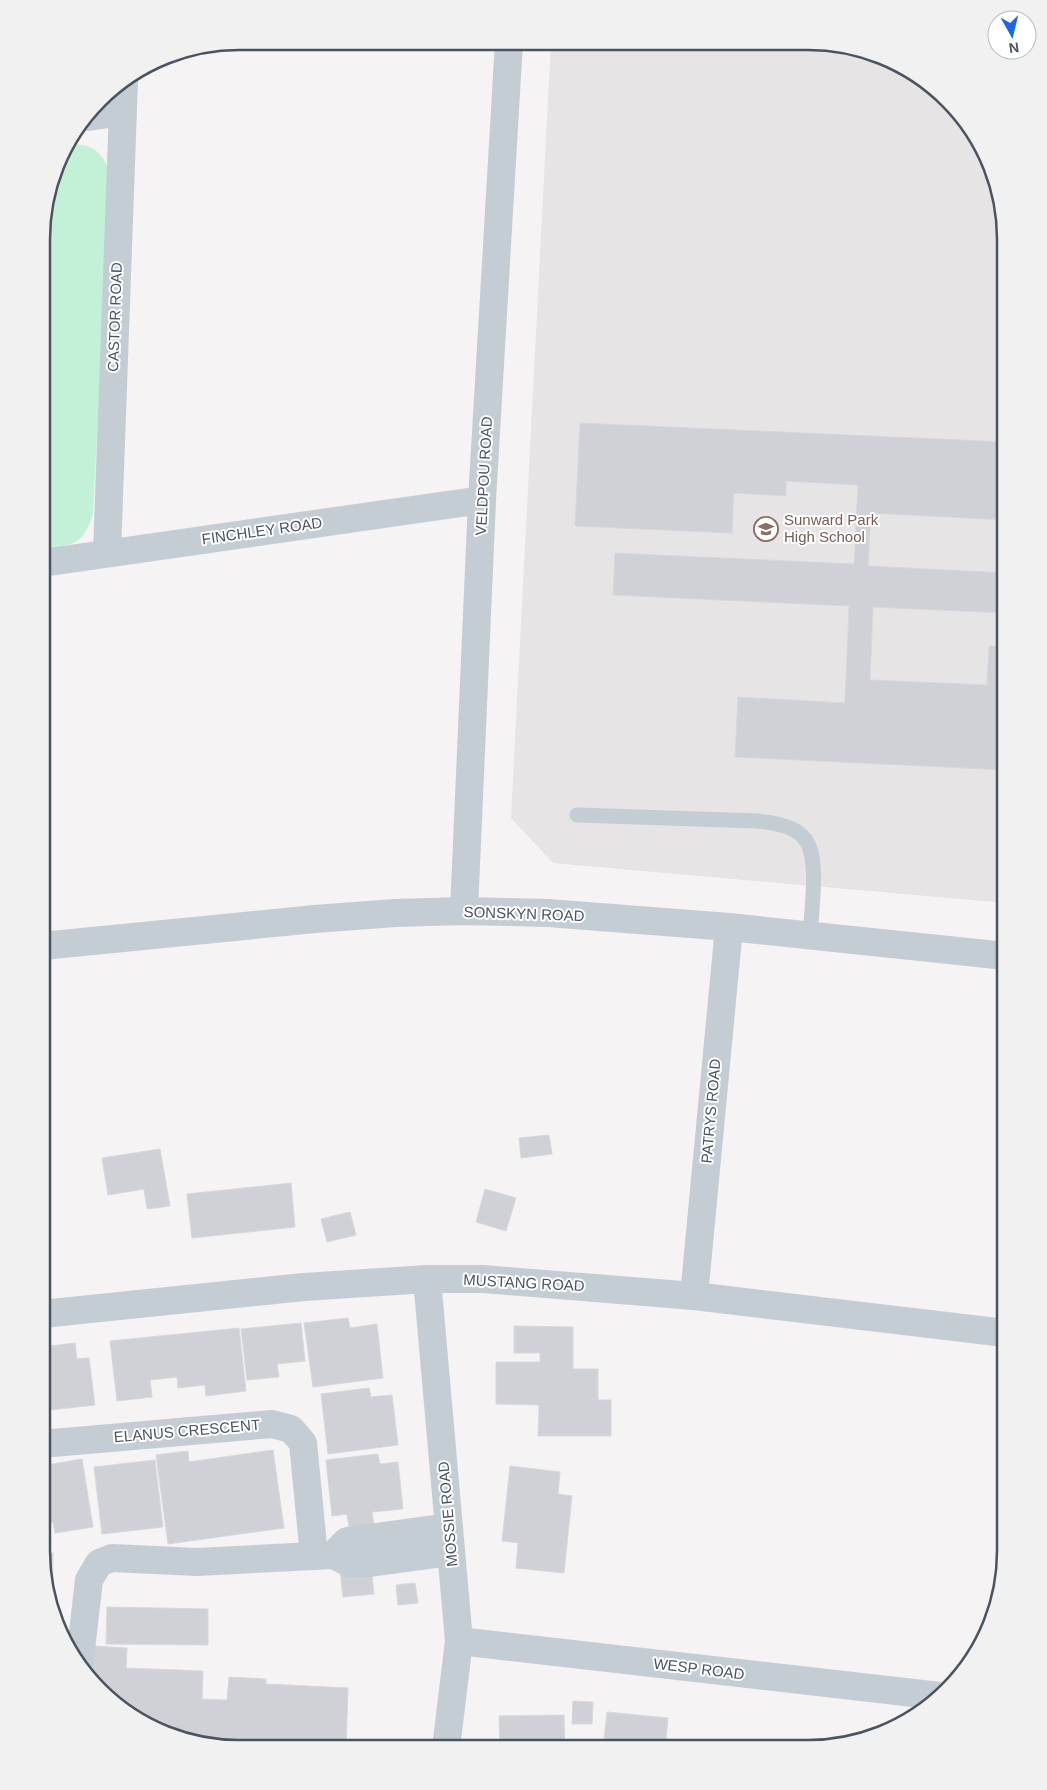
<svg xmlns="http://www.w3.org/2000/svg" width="1047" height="1790" font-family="Arial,sans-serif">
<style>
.education{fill:#e6e4e5}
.green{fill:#c3f1d7}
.building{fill:#cfd1d7;stroke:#d7d8de}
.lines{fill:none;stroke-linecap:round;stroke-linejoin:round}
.service{stroke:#c4ccd4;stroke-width:15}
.minor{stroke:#c4ccd4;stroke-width:28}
.labels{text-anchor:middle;stroke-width:4;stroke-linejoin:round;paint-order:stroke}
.street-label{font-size:15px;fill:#4a5461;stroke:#fff}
.education-label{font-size:15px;fill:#785e54;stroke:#fff;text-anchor:start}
.rim{fill:none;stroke:#4a5461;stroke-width:2.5}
</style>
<rect width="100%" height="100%" fill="#f5f3f3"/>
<path class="education" d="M551,42L834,43L884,56L928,82L965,119L991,164L1006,239V903L553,863L511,818Z"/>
<path class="green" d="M67,144C93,144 103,151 110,175L93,514C82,547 74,544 43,549V214L62,152Z"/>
<path class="building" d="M580,423L1006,442V520L871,513L868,566L1006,573V613L873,607L870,680L987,685L989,646L1006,647V770L735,757L738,697L845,703L849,606L613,595L615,553L854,564L858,485L786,481V496L734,493L732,533L575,526Z
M549,1135L552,1154L521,1158L519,1138Z
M160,1149L170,1206L147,1209L144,1189L108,1195L102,1158Z
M291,1183L295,1227L192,1238L187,1194Z
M485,1189L516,1198L506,1231L476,1222Z
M350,1212L356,1235L327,1242L321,1219Z
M348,1318L350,1328L377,1324L383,1378L313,1387L304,1323Z
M301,1323L305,1361L277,1364L279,1377L247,1380L241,1329Z
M514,1326L573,1327V1369H598V1400H611V1436H538L539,1405L496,1404V1362H540V1353H514Z
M239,1328L246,1391L206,1396L205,1385L178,1388L177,1377L150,1380L152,1397L117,1401L110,1341Z
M75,1343L77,1359L89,1358L95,1405L41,1411L42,1347Z
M369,1388L371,1397L392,1395L398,1445L328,1454L321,1394Z
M273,1450L284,1528L168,1544L156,1455L188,1451L189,1462Z
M378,1454L380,1464L398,1462L403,1509L372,1512L374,1525L349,1528L347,1514L332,1516L326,1460Z
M82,1459L93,1527L55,1533L53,1522L41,1524V1466Z
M155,1460L163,1527L102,1534L94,1467Z
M510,1466L560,1472L558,1494L572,1496L564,1573L516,1568L518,1543L502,1541Z
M42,1553H53L52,1603Z
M371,1566L374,1594L343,1597L340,1569Z
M415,1583L418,1603L398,1605L396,1585Z
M107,1607L208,1609V1645L106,1644Z
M93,1646L127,1648L126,1668L203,1671L202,1699L227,1700L229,1677L266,1679V1684L348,1688L346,1747H214L163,1734L119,1708L92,1681Z
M573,1701L593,1702L592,1724H572Z
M607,1712L668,1718L666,1739L712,1743L711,1748H603Z
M564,1715L565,1748H500L499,1716Z
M572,1741L589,1742L588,1748H571Z"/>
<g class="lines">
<path class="service" d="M577,815L758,821C773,823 794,825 805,839C820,858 811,912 810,936"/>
<path class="minor" d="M88,117L122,112
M107,553L124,81
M42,563L482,500
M464,911L482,500L509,42
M42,946L315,919L395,913L464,911L548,913L729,927L1006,956
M427,1279L459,1641L446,1748
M694,1296L729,927
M42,1314L304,1287L427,1279H483L694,1296L1005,1333
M41,1444L272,1424L291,1429L303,1443L314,1556
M333,1555L347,1541L449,1527
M459,1641L940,1696
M79,1667L89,1580L99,1563L112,1558L197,1562L333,1555L350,1563H370L451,1552"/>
</g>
<defs>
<symbol id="school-ring" viewBox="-11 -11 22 22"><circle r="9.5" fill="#fff" stroke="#8d6e63" stroke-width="1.5"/><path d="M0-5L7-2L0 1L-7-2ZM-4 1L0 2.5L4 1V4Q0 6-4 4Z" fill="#8d6e63"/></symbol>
</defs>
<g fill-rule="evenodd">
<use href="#school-ring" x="752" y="515" width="28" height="28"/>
</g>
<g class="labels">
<g class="street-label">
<text transform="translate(115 317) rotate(-88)" y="5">CASTOR ROAD</text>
<text transform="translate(484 476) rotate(-87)" y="5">VELDPOU ROAD</text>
<text transform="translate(262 531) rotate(-8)" y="5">FINCHLEY ROAD</text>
<text transform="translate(524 914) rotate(2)" y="5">SONSKYN ROAD</text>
<text transform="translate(711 1111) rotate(-85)" y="5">PATRYS ROAD</text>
<text transform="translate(524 1283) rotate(3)" y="5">MUSTANG ROAD</text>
<text transform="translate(187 1431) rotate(-5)" y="5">ELANUS CRESCENT</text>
<text transform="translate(448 1514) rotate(-95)" y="5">MOSSIE ROAD</text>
<text transform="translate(699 1669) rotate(7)" y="5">WESP ROAD</text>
</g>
<g class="education-label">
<text x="784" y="525">Sunward Park<tspan x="784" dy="17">High School</tspan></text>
</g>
</g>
<path d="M0 0H1047V1790H0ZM239 50H808A189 189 0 0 1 997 239V1551A189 189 0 0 1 808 1740H239A189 189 0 0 1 50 1551V239A189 189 0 0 1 239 50Z" fill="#f1f1f2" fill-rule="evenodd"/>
<path class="rim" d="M239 50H808A189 189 0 0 1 997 239V1551A189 189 0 0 1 808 1740H239A189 189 0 0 1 50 1551V239A189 189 0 0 1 239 50Z"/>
<g transform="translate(1012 35) rotate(172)"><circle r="24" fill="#ffffff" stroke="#b7bbc0"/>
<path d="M0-4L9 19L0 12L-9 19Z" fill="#1a67e7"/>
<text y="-8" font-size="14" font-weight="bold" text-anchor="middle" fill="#4a5461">N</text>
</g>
</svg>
